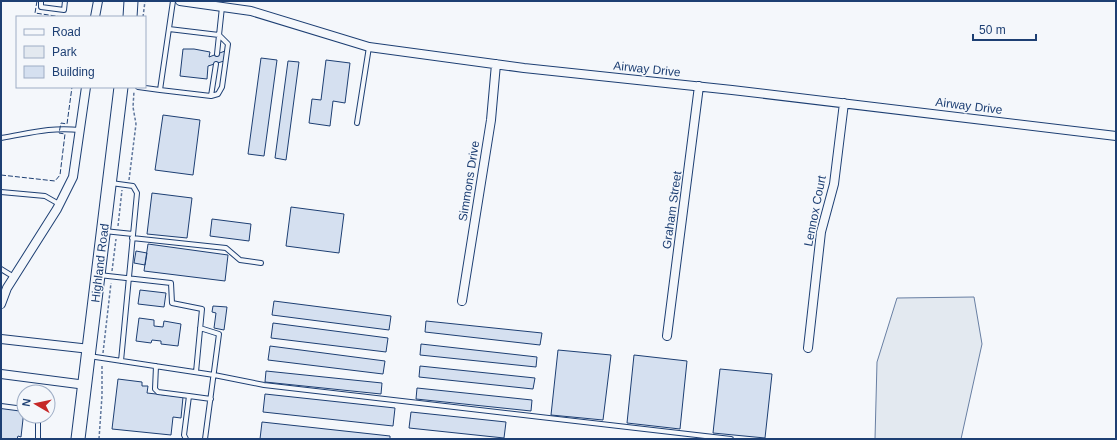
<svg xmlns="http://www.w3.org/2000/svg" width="1117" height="440" font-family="Helvetica,sans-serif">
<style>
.green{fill:#e3e9f0;stroke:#687fa3}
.building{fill:#d5e0f0;stroke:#1d3f73}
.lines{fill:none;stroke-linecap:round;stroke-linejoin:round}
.service-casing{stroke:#1d3f73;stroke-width:6}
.minor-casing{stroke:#1d3f73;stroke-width:10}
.trunk-casing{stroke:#1d3f73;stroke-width:15}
.path{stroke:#5e769c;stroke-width:1.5;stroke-dasharray:3 2;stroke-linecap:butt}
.service{stroke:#f4f7fb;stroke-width:4}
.minor{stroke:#f4f7fb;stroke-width:8}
.trunk{stroke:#f4f7fb;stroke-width:13}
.fence{stroke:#1d3f73;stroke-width:1;stroke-dasharray:5 2;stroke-linecap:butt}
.labels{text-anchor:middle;stroke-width:3;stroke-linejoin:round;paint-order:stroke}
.street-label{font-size:12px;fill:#1d3f73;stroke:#f4f7fb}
</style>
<rect width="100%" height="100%" fill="#f4f7fb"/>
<path class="green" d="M974,297L982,344L961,439H875L877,362L897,298Z"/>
<path class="building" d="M183,49H194L210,52L209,57L225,51L224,61L208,66L207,79L180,76Z
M261,58L277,60L264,156L248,154Z
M326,60L350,63L345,103L333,101L330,126L309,123L312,99L321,100Z
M288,61L299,62L286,160L275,158Z
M163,115L200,120L193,175L155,170Z
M152,193L192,198L187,238L147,234Z
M291,207L344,214L339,253L286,246Z
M212,219L251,224L249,241L210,236Z
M148,244L228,255L225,281L144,271Z
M136,251L147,253L145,265L134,263Z
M140,290L166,293L164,307L138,304Z
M274,301L391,316L389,330L272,315Z
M213,306L227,307L224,330L214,328L216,313L212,312Z
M139,318L154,320V326L163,327L164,321L181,324L178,346L161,344V341L152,340L151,343L136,341Z
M426,321L542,333L540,345L425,332Z
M273,323L388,338L386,352L271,338Z
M421,344L537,357L536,367L420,355Z
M270,346L385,361L383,374L268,360Z
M558,350L611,355L603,420L551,415Z
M634,355L687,361L680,429L627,423Z
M420,366L535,378L533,389L419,377Z
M720,369L772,374L765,438L713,433Z
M266,371L382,383L381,394L265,382Z
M118,379L142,382V386H148L147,393L183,397L181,418L173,417L171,435L112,429Z
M417,388L532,400L531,411L416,399Z
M265,394L395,408L393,426L263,412Z
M1,407L24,410L21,437L18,436L17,439H1Z
M411,412L506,422L504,438L409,428Z
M262,422L390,436V439H260Z"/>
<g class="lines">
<defs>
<path id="service" d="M41,1V7L64,10L65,1
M217,54L222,7
M138,87L160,90L173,1
M160,90L211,96L218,94L222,87L228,44L219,35L169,29
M211,96L216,64
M357,123L369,47
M1,138C31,133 49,127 80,130
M111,183L133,186L137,193L121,361
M1,192L45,196L59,204
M104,231L133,234
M132,238L226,248L240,260L261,263
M1,269L14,277
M99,275L171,283L172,303L202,309L196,372
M200,328L219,334L205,439
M89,356L214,375L264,385L731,439
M156,366L155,389L158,392L189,396L184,435L186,439
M189,396L211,399
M1,406L24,409
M38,439V416"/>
<path id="minor" d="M180,1L251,11L369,47L524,68L732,90L1116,136
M95,17L98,1
M462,301L491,120L496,64
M1,304L7,288L57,209L73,177L86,87
M667,336L699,86
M1,339L90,349
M808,348L821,232L834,184L844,103
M1,374L86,385"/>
<path id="trunk" d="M130,17L131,1
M78,439L121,87"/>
</defs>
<use href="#service" class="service-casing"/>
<use href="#minor" class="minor-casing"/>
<use href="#trunk" class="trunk-casing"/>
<path class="path" d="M143,17L145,1
M129,180L136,124L133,107L134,91
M118,226L122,190
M112,271L116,239
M103,353L111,283
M99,439L102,396V364"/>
<use href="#service" class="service"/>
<use href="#minor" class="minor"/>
<use href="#trunk" class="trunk"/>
<path class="fence" d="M37,1L35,13L62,17
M1,175L55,181L60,175L65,134L59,133L61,123L67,124L72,87"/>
</g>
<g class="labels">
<g class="street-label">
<text transform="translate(647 69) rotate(6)" y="4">Airway Drive</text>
<text transform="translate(969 106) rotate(7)" y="4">Airway Drive</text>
<text transform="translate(469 181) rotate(-81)" y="4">Simmons Drive</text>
<text transform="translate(672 210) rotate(-82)" y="4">Graham Street</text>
<text transform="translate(815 211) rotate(-79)" y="4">Lennox Court</text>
<text transform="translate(100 263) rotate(-83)" y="4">Highland Road</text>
</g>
</g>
<rect width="1117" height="440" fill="none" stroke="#1d3f73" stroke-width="4"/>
<rect x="16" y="16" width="130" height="72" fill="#f4f7fb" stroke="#9eadc5"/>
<rect x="24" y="29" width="20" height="6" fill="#f4f7fb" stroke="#9eadc5"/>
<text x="52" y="36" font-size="12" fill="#1d3f73">Road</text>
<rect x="24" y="46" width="20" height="12" fill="#e3e9f0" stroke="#9eadc5"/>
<text x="52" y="56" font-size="12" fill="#1d3f73">Park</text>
<rect x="24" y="66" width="20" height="12" fill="#d5e0f0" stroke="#9eadc5"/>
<text x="52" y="76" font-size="12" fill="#1d3f73">Building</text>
<g transform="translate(36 404) rotate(279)"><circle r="19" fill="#f4f7fb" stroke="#9eadc5"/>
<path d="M0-3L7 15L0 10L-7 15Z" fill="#c62828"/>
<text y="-6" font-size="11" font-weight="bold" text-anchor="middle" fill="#1d3f73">N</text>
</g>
<path d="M973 34v6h63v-6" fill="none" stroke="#1d3f73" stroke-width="2"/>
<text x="979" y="34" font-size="12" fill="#1d3f73" stroke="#f4f7fb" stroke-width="3" paint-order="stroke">50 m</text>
</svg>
